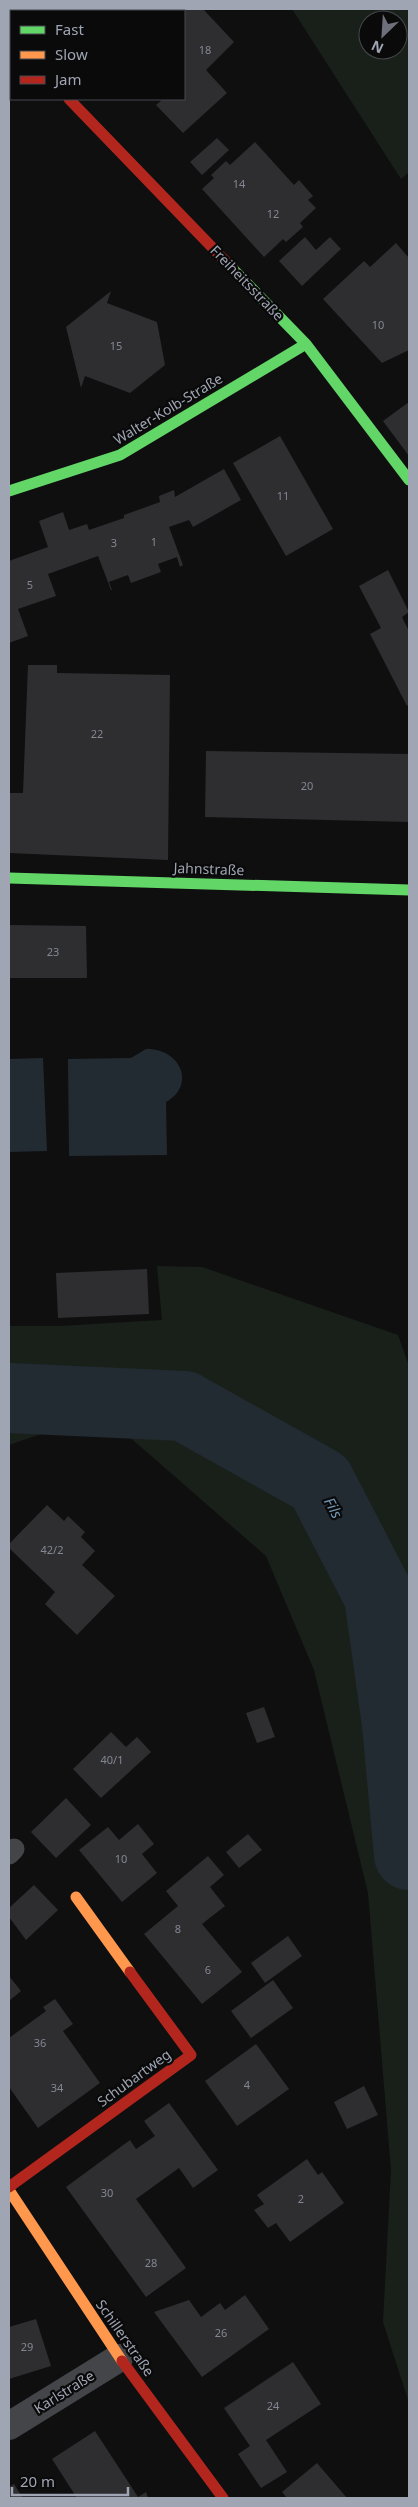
<svg xmlns="http://www.w3.org/2000/svg" width="418" height="2507" font-family="'Noto Sans',sans-serif">
<style>
.green{fill:#19201a;fill-rule:evenodd}
.water{fill:#232b32}
.lines{fill:none;stroke-linecap:round;stroke-linejoin:round}
.river{stroke:#232b32;stroke-width:70}
.building{fill:#2e2e31}
.lane{stroke:#444549;stroke-width:21}
.street{stroke:#444549;stroke-width:28}
.fast{stroke:#63d668;stroke-width:11}
.slow{stroke:#ff974d;stroke-width:11}
.jam{stroke:#b3261e;stroke-width:11}
.labels{text-anchor:middle;stroke-width:4.5;stroke-linejoin:round;paint-order:stroke}
.number-label{font-size:11px;fill:#838792}
.street-label{font-size:14px;fill:#9fa5b3;stroke:#0a0a0b}
.water-label{font-size:15px;font-style:italic;fill:#7195b2;stroke:#0a0a0b}
</style>
<rect width="100%" height="100%" fill="#0f0f10"/>
<path class="green" d="M292,9H409V172L401,179ZM368,20H398V50H368Z
M157,1266L202,1267L398,1335L409,1366V2403L383,2322L391,2170L368,1893L314,1670L266,1556L102,1413L9,1445V1326H59L162,1320Z"/>
<path class="water" d="M146,1049C180,1048 197,1085 166,1102L167,1155L69,1156L68,1059L131,1058Z
M43,1058L47,1151L9,1152V1059Z"/>
<g class="lines">
<path class="river" d="M9,1398L184,1406L320,1482L379,1596L397,1724L409,1855"/>
</g>
<path class="building" d="M143,9H203L234,42L206,70L227,93L183,133L156,105L163,99H184V11H141Z
M217,138L229,150L202,175L190,162Z
M255,142L294,185L299,180L313,196L308,200L316,208L300,223L303,227L286,242L283,239L264,257L202,189L214,178L211,175L226,161L230,165Z
M305,237L316,250L330,237L341,249L302,286L279,261Z
M396,243L409,258V350L382,363L323,299L364,261L370,267Z
M111,291L107,303L157,322L165,365L130,393L85,376L81,388L66,327Z
M409,402V456L383,421Z
M280,436L333,529L286,556L233,463Z
M224,469L241,500L193,527L189,520L169,527L183,565L180,567L177,557L158,564L161,572L131,583L128,575L109,582L112,590H111L98,556L48,574L56,596L18,609L28,636L9,643V561L48,547L39,521L63,512L69,530L87,524L89,530L124,518V515L160,502L159,496L174,490L175,497Z
M388,570L409,612L402,617L409,631V704L407,706L370,634L381,628L359,586Z
M28,665H57V673L170,675L168,860L9,853V793H23Z
M206,751L409,754V822L205,817Z
M9,925L86,926L87,978H9Z
M147,1269L149,1314L58,1318L56,1273Z
M47,1505L64,1521L68,1516L85,1532L81,1537L95,1551L82,1565L115,1596L77,1635L45,1604L55,1592L9,1548V1544Z
M264,1707L275,1737L257,1743L246,1713Z
M111,1732L126,1747L137,1737L151,1752L101,1798L73,1769Z
M66,1798L91,1825L56,1858L31,1832Z
M138,1824L154,1844L142,1854L157,1873L122,1902L79,1850L108,1827L119,1840Z
M248,1834L262,1850L239,1868L226,1852Z
M208,1856L224,1875L210,1887L225,1906L202,1924L242,1972L202,2004L144,1934L178,1906L166,1891Z
M34,1885L58,1910L26,1940L9,1917V1908Z
M288,1936L302,1956L265,1983L251,1963Z
M9,1976L21,1991L9,2001Z
M273,1980L293,2008L251,2038L231,2011Z
M55,1999L73,2024L63,2031L100,2083L38,2128L9,2087V2038L46,2011L43,2007Z
M256,2044L289,2089L237,2126L205,2081Z
M364,2086L378,2115L347,2129L334,2102Z
M169,2103L218,2170L193,2188L179,2168L136,2199L186,2268L146,2297L66,2187L130,2140L136,2149L155,2136L144,2121Z
M307,2159L318,2175L322,2172L344,2203L290,2242L276,2223L268,2228L254,2210L264,2204L257,2195Z
M245,2295L269,2329L202,2377L154,2312L189,2300L201,2317L220,2303L225,2310Z
M36,2319L51,2366L9,2379V2327Z
M293,2362L321,2404L266,2440L287,2472L261,2488L238,2454L250,2446L224,2408Z
M95,2431L138,2497L146,2492L148,2498H77L52,2459Z
M317,2463L347,2498H287L282,2492Z
M14,2484L23,2498H9V2487Z"/>
<g class="lines">
<path class="lane" d="M9,1854L14,1849"/>
<path class="street" d="M9,26L11,29
M9,2426L119,2358"/>
<path class="fast" d="M233,269L306,344L409,480
M9,491L120,455L306,344
M9,878L409,890"/>
<path class="slow" d="M76,1897L130,1972
M9,2190L122,2361"/>
<path class="jam" d="M69,99L233,269
M9,2187L191,2055L130,1972
M122,2361L223,2498"/>
</g>
<g class="labels">
<g class="number-label">
<text x="205" y="54">18</text>
<text x="239" y="188">14</text>
<text x="273" y="218">12</text>
<text x="378" y="329">10</text>
<text x="116" y="350">15</text>
<text x="283" y="500">11</text>
<text x="154" y="546">1</text>
<text x="114" y="547">3</text>
<text x="30" y="589">5</text>
<text x="97" y="738">22</text>
<text x="307" y="790">20</text>
<text x="53" y="956">23</text>
<text x="52" y="1554">42/2</text>
<text x="112" y="1764">40/1</text>
<text x="121" y="1863">10</text>
<text x="178" y="1933">8</text>
<text x="208" y="1974">6</text>
<text x="40" y="2047">36</text>
<text x="247" y="2089">4</text>
<text x="57" y="2092">34</text>
<text x="107" y="2197">30</text>
<text x="301" y="2203">2</text>
<text x="151" y="2267">28</text>
<text x="221" y="2337">26</text>
<text x="27" y="2351">29</text>
<text x="273" y="2410">24</text>
</g>
<g class="street-label">
<text transform="translate(247 283) rotate(46)" y="5">Freiheitsstraße</text>
<text transform="translate(168 409) rotate(-31)" y="5">Walter-Kolb-Straße</text>
<text transform="translate(209 869) rotate(2)" y="5">Jahnstraße</text>
<text transform="translate(134 2078) rotate(-36)" y="5">Schubartweg</text>
<text transform="translate(125 2338) rotate(55)" y="5">Schillerstraße</text>
<text transform="translate(64 2392) rotate(-32)" y="5">Karlstraße</text>
</g>
<g class="water-label">
<text transform="translate(333 1508) rotate(62)" y="5">Fils</text>
</g>
</g>
<rect width="418" height="2507" fill="none" stroke="#9fa5b3" stroke-width="20"/>
<rect x="10" y="10" width="175" height="90" fill="#0a0a0b" stroke="#46484e"/>
<rect x="20" y="26" width="25" height="8" fill="#63d668" stroke="#46484e"/>
<text x="55" y="35" font-size="15" fill="#9fa5b3">Fast</text>
<rect x="20" y="51" width="25" height="8" fill="#ff974d" stroke="#46484e"/>
<text x="55" y="60" font-size="15" fill="#9fa5b3">Slow</text>
<rect x="20" y="76" width="25" height="8" fill="#b3261e" stroke="#46484e"/>
<text x="55" y="85" font-size="15" fill="#9fa5b3">Jam</text>
<g transform="translate(383 35) rotate(205)"><circle r="24" fill="#0a0a0b" stroke="#46484e"/>
<path d="M0-4L9 19L0 12L-9 19Z" fill="#6d707a"/>
<text y="-8" font-size="14" font-weight="bold" text-anchor="middle" fill="#9fa5b3">N</text>
</g>
<path d="M12 2487v8h116v-8" fill="none" stroke="#9fa5b3" stroke-width="2.5"/>
<text x="20" y="2487" font-size="15" fill="#9fa5b3" stroke="#0a0a0b" stroke-width="4" paint-order="stroke">20 m</text>
</svg>
